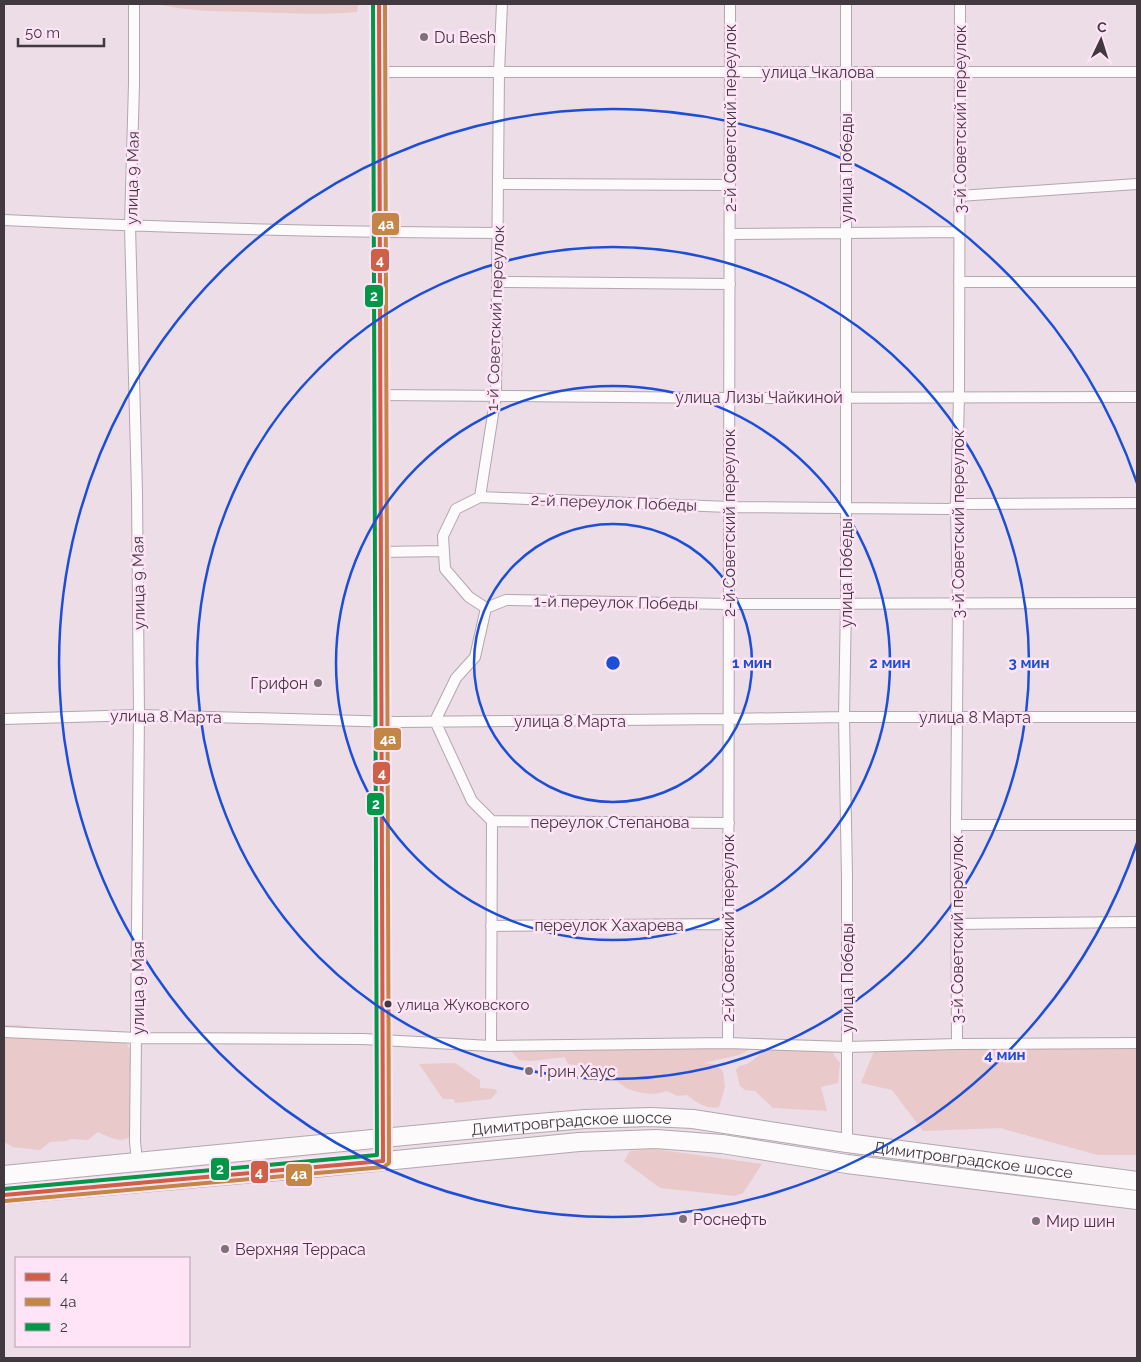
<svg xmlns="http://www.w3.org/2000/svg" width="1141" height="1362" font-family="Raleway,sans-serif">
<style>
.green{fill:#e9c9ca}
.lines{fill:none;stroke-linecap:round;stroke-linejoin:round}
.street-casing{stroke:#b2a7ae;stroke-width:12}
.secondary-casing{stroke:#b2a7ae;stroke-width:16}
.highway-casing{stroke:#b2a7ae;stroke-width:20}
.street{stroke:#fcfafb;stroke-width:10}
.secondary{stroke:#fcfafb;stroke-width:14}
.highway{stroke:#fcfafb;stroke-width:18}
.bus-1-casing{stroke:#ffe4f8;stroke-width:8}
.bus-2-casing{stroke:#ffe4f8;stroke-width:8}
.bus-3-casing{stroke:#ffe4f8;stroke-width:8}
.bus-1{stroke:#cf5f47;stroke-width:4}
.bus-2{stroke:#c48647;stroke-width:4}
.bus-3{stroke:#009746;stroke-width:4}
.ring{fill:none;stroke:#1d4ed8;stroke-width:2.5}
.poi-dot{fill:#7e727a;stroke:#ffe4f8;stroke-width:2}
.bus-dot{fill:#423840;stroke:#ffe4f8;stroke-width:2}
.labels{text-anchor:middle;stroke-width:5;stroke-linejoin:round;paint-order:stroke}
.bus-label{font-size:15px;fill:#423840;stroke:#ffe4f8;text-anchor:start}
.poi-label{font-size:16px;fill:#423840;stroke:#ffe4f8;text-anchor:start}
.street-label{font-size:16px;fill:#423840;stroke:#ffe4f8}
.centre{fill:#1d4ed8;stroke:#ffe4f8;stroke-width:2.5}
.ring-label{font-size:15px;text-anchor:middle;font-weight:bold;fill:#1d4ed8;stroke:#ffe4f8;stroke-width:5;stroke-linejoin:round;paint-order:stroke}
.line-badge{stroke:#ffe4f8;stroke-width:2}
.badge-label{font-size:14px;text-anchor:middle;font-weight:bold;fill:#fff}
</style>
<rect width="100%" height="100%" fill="#ecdde7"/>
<path class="green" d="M158,4H358L357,12C322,15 288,13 253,12C222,11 188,12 158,4Z
M4,1025C12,1025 22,1025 31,1027C48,1031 64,1042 82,1041C93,1041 102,1026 113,1031C119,1033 124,1039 127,1044C141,1069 127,1074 130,1096C131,1105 136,1114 136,1122C136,1126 134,1130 133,1133C124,1146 109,1137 98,1132L88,1140L71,1139L66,1141L50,1142L40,1150L13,1147L4,1142Z
M657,1038L749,1047V1050L739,1055L703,1063L714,1064L723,1071L725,1087L719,1107C708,1110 695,1102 687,1095C672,1097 677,1094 666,1091C654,1096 638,1093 626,1088C621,1085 618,1081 613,1079C599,1085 589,1079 582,1066L568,1064L565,1057L531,1061L519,1060L511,1051V1050L555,1039L604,1041Z
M1137,1039V1155H1098L1000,1128L923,1131L892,1090L861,1083L874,1051Z
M830,1047L835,1057L840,1063L838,1083L821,1087L827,1111L773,1108L755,1091L745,1090L740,1086L736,1070L739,1066C754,1064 755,1054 770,1050C784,1046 814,1047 830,1047Z
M455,1063L480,1080V1088L496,1089L497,1092L491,1099L455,1103L454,1099H443L419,1064Z
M654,1149L762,1164L743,1193L735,1196L660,1188L624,1161L630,1151Z"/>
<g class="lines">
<defs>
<path id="street" d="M134,4V84L130,226L137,492L139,715L135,1141L137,1162
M846,4V603L844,717L847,876V1143
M380,72H1137
M499,184L730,185
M959,196L1137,184
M4,220C168,228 333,232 498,233
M730,234L959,232
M498,282L730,284
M959,282H1137
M380,395L729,398L1137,397
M480,497L729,507L949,509L966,504L1137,503
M381,552L444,551
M486,608L506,600L729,604L1137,603
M4,719L139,715L397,722L727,719L844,717H1137
M492,821L729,823
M956,825H1137
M956,924L1137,922
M491,926L728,924
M4,1032L137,1038L363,1039L491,1046L728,1043L847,1047L957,1044L1137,1043
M728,1043L730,4
M957,1044L956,825L958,604L956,506L959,397L960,4
M491,1046L492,821L472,801L435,721L456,678L475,657L486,608L469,597L445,569L443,536L456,509L480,497L496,395L499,72L502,4"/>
<path id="secondary" d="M379,4L382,1138"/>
<g id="highway">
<path id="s1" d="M4,1175L516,1125L585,1119L651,1117L693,1119L847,1143L1137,1181"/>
<path d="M4,1195L314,1168L579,1142L656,1139L722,1144L847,1164L1137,1200"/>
</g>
</defs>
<use href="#street" class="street-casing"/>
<use href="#secondary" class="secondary-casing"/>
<use href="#highway" class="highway-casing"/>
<use href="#street" class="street"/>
<use href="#secondary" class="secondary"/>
<use href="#highway" class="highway"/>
<defs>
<path id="bus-1" d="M4,1195L383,1161L379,4"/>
<path id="bus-2" d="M5,1201L384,1167L389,1163L385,4"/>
<path id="bus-3" d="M4,1189L377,1155L373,4"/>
</defs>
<use href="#bus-1" class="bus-1-casing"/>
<use href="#bus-2" class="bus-2-casing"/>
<use href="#bus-3" class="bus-3-casing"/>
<use href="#bus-1" class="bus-1"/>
<use href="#bus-2" class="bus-2"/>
<use href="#bus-3" class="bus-3"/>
</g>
<g class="ring">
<circle cx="613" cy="663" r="139"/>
<circle cx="613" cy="663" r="277"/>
<circle cx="613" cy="663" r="416"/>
<path d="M1137 843A554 554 0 1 1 1137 483"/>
</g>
<g class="poi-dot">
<circle cx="424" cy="37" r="5"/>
<circle cx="318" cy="683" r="5"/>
<circle cx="529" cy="1071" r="5"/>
<circle cx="683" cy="1219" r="5"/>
<circle cx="1036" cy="1221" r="5"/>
<circle cx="225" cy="1249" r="5"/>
</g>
<circle class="bus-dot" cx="388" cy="1004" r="4.5"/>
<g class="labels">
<g class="bus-label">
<text x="397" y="1010">улица Жуковского</text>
</g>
<g class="poi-label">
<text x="434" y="43">Du Besh</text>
<text x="308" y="689" text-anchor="end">Грифон</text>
<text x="539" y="1077">Грин Хаус</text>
<text x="693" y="1225">Роснефть</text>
<text x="1046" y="1227">Мир шин</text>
<text x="235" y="1255">Верхняя Терраса</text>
</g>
<g class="street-label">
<text x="818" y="78">улица Чкалова</text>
<text transform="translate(730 118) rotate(-90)" y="6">2-й Советский переулок</text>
<text transform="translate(960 119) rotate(-90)" y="6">3-й Советский переулок</text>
<text transform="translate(846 168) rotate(-90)" y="6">улица Победы</text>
<text transform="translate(132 178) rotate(-89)" y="6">улица 9 Мая</text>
<text transform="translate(495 318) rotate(-88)" y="6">1-й Советский переулок</text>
<text x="759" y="403">улица Лизы Чайкиной</text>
<text transform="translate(614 502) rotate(2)" y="6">2-й переулок Победы</text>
<text transform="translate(729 523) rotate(-90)" y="6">2-й Советский переулок</text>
<text transform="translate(958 524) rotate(-90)" y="6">3-й Советский переулок</text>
<text transform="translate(846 573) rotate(-90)" y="6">улица Победы</text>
<text transform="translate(138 583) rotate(-91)" y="6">улица 9 Мая</text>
<text transform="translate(616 602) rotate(1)" y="6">1-й переулок Победы</text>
<text transform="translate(166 716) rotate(1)" y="6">улица 8 Марта</text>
<text x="975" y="723">улица 8 Марта</text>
<text x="570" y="727">улица 8 Марта</text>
<text x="610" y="828">переулок Степанова</text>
<text x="609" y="931">переулок Хахарева</text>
<text transform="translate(728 928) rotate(-90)" y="6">2-й Советский переулок</text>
<text transform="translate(957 929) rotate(-90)" y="6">3-й Советский переулок</text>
<text transform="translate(847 978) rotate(-90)" y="6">улица Победы</text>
<text transform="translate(138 988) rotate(-90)" y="6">улица 9 Мая</text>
<text dy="6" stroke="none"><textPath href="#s1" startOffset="570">Димитровградское шоссе</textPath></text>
<text dy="6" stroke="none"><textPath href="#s1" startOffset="975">Димитровградское шоссе</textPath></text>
</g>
</g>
<circle cx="613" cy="663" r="8" class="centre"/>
<g class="ring-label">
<text x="752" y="668">1 мин</text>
<text x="890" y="668">2 мин</text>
<text x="1029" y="668">3 мин</text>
<text x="1005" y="1060">4 мин</text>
</g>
<g class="line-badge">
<rect x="371" y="212" width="29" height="24" rx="5" fill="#c48647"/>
<rect x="370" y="248" width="20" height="24" rx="5" fill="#cf5f47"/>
<rect x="364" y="284" width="20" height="24" rx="5" fill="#009746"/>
<rect x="373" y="727" width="29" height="24" rx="5" fill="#c48647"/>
<rect x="372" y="761" width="19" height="24" rx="5" fill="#cf5f47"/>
<rect x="366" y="792" width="19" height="24" rx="5" fill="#009746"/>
<rect x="210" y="1157" width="20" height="24" rx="5" fill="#009746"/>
<rect x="250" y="1160" width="19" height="24" rx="5" fill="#cf5f47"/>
<rect x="285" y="1163" width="28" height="24" rx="5" fill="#c48647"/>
</g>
<g class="badge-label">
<text x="386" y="229">4а</text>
<text x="380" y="265">4</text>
<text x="374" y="301">2</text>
<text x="388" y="744">4а</text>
<text x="382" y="778">4</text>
<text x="376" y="809">2</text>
<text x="220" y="1174">2</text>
<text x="259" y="1177">4</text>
<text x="299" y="1179">4а</text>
</g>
<rect width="1141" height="1362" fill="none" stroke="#423840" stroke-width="10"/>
<rect x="15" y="1257" width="175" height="90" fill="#ffe4f8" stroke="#b39fae"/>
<rect x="25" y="1273" width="25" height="8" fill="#cf5f47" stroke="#b39fae"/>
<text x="60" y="1282" font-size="15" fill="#423840">4</text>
<rect x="25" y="1298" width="25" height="8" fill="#c48647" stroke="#b39fae"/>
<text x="60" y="1307" font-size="15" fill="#423840">4а</text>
<rect x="25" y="1323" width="25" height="8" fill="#009746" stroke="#b39fae"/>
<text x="60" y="1332" font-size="15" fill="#423840">2</text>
<g transform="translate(1101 40) rotate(4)" stroke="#ffe4f8" stroke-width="4" paint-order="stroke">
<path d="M0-4L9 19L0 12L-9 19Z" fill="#423840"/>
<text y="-8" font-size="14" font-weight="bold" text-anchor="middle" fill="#423840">С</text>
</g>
<path d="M18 38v8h86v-8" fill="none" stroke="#423840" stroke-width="2.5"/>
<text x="25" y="38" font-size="15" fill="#423840" stroke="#ffe4f8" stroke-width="4" paint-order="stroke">50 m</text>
</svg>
